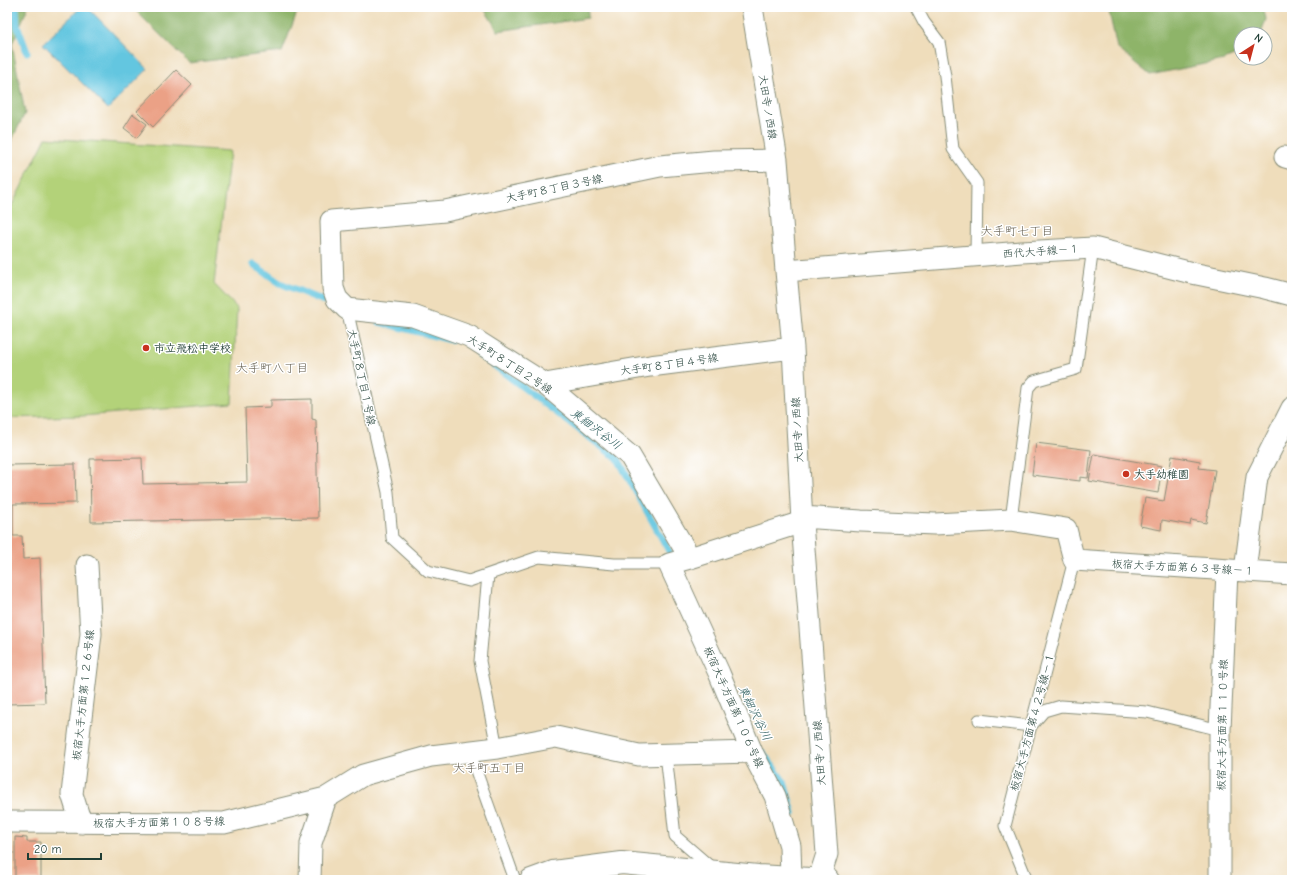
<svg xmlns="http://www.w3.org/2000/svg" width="1299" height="887" font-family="'Comic Neue','Klee One',sans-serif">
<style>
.green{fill:#b3d279;stroke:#698856}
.forest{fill:#8eb469;stroke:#56784e}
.water{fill:#63c6e0;stroke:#41828a}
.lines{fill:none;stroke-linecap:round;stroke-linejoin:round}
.stream{stroke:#63c6e0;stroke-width:7}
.building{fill:#eba186}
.service-casing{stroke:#878d78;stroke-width:13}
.minor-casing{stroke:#878d78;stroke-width:23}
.primary-casing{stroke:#878d78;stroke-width:24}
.service{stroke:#fff;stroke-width:11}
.minor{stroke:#fff;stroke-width:21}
.primary{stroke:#fff;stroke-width:22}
.poi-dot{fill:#c8321e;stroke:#fff;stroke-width:1.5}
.labels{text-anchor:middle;stroke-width:3;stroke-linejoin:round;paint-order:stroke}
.street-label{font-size:11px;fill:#1f3d34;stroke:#fff}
.poi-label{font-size:11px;font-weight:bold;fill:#1f3d34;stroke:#fff;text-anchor:start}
.neighbourhood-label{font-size:12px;fill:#666051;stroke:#fff}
.water-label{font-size:12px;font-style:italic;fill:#305f5f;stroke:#fff}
</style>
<rect width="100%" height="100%" fill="#fff"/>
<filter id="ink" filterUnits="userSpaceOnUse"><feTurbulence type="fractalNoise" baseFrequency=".025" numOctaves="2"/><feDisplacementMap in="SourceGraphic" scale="8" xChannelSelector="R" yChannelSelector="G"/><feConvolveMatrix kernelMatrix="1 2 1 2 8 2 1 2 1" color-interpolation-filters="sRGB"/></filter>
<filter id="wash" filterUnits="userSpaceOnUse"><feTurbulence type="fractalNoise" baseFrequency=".012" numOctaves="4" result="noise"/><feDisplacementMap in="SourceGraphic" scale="16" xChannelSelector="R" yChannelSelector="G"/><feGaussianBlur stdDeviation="0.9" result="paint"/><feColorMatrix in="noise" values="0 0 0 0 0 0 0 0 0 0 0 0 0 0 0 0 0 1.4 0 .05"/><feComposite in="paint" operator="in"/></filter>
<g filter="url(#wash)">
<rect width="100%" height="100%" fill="#efddbb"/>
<path class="green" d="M46,138L230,151L214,284L237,308L232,403L83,416L7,418V211H9Z"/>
<path class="forest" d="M7,7H28L12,44L25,113L7,150Z
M132,7H299L282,52L189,63Z
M483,7H588V18L498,31Z
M1108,7H1263L1266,19L1261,34H1241V53L1224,60L1150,75L1117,48Z"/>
<path class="water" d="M81,7H87L148,69L108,109L43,44Z"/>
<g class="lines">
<path class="stream" d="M16,7L17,25L27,52
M253,264L280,283L336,306
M379,322L451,340
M479,354L618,459L674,560
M763,753L784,782L793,813"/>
</g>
<g id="blocks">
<path class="building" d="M176,70L192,85L153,127L137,111Z
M133,114L147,124L137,138L124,128Z
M312,399V419L316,420L318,518L91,522L90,459L142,458L143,484L247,482L245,408L271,407V400Z
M1036,443L1091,450L1088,478L1080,477V481L1032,475Z
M1094,454L1162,466L1158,493L1089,481Z
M1172,456L1200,461L1199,468L1215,470L1206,523L1191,520L1190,525L1162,520L1161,530L1140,526L1145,498L1164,501Z
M75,464L76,503L13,504V536H22L23,559L40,558L45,703L7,704V465Z
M15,837L27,838V842H41V880H15Z"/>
</g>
</g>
<g filter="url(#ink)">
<use href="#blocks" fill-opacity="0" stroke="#878d78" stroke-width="1"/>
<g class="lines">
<defs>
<path id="service" d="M916,7L924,22L939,42L945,76L953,149L977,183L976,256
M347,309L388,492L392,538L428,571L469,581L539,557L614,564H669
M1011,520L1028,388L1034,381L1076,369L1093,248
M488,575L480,661L497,748
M979,720L1031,726L1044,711L1061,706L1147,712L1220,730
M469,751L515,880
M666,754L675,836L713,869
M1027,880L1005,826L1074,560"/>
<path id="minor" d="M752,7L777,160L786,271L793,348L802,522L827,854L819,879
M1285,157L1292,159
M777,160L714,161L660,166L445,211L331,221L333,288L337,299L347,309L413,316L469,336L545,384L630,456L690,558L669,564L719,673L752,752L775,796L790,846L791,878
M786,271L1022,252L1093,248L1192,273L1265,288L1292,295
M545,384L650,366L793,348
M802,517L861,521L935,524L1011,520L1066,529L1074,560L1292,574
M690,558L802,522
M1245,571L1257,477L1292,408
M7,822L224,823L326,798L363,775L431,756L497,748L556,737L639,755L752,752
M81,823L72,794L91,634L87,565
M310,880L311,843L326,798
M1220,880V730L1227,571"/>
<path id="primary" d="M531,880L553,872L622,863L758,876L828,880"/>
</defs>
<use href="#service" class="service-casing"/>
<use href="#minor" class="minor-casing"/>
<use href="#primary" class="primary-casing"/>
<use href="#service" class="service"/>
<use href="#minor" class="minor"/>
<use href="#primary" class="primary"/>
</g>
</g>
<g class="poi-dot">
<circle cx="146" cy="348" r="4"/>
<circle cx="1126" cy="474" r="4"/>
</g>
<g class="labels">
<g class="street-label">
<text transform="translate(768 107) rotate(81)" y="4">大田寺ノ西線</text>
<text transform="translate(554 188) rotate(-12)" y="4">大手町８丁目３号線</text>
<text transform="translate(1041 251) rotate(-4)" y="4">西代大手線－１</text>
<text transform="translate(510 364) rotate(33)" y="4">大手町８丁目２号線</text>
<text transform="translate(669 364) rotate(-8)" y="4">大手町８丁目４号線</text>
<text transform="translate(362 377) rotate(78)" y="4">大手町８丁目１号線</text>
<text transform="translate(797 430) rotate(-93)" y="4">大田寺ノ西線</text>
<text transform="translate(1183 567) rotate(3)" y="4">板宿大手方面第６３号線－１</text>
<text transform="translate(83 695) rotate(-84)" y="4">板宿大手方面第１２６号線</text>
<text transform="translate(734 707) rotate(66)" y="4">板宿大手方面第１０６号線</text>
<text transform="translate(1032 722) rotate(-75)" y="4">板宿大手方面第４２号線－１</text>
<text transform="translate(1222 725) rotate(-89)" y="4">板宿大手方面第１１０号線</text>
<text transform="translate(819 753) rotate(-94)" y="4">大田寺ノ西線</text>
<text transform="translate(159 822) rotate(-1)" y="4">板宿大手方面第１０８号線</text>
</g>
<g class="poi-label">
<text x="154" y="352">市立飛松中学校</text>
<text x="1134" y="478">大手幼稚園</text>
</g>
<g class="neighbourhood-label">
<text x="1017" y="235">大手町七丁目</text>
<text x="272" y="372">大手町八丁目</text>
<text x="489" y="772">大手町五丁目</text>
</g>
<g class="water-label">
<text transform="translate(596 429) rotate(37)" y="4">東細沢谷川</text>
<text transform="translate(755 713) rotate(64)" y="4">東細沢谷川</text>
</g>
</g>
<rect width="1299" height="887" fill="none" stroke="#fff" stroke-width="24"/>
<g transform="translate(1253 46) rotate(36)"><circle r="19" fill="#ffffff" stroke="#a5b1ae"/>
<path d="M0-3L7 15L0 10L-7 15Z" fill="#c8321e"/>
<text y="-6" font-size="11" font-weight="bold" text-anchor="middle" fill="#1f3d34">N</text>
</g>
<path d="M28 853v6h73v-6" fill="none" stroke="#1f3d34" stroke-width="2"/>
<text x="34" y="853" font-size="12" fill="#1f3d34" stroke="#ffffff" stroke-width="3" paint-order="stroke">20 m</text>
</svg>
